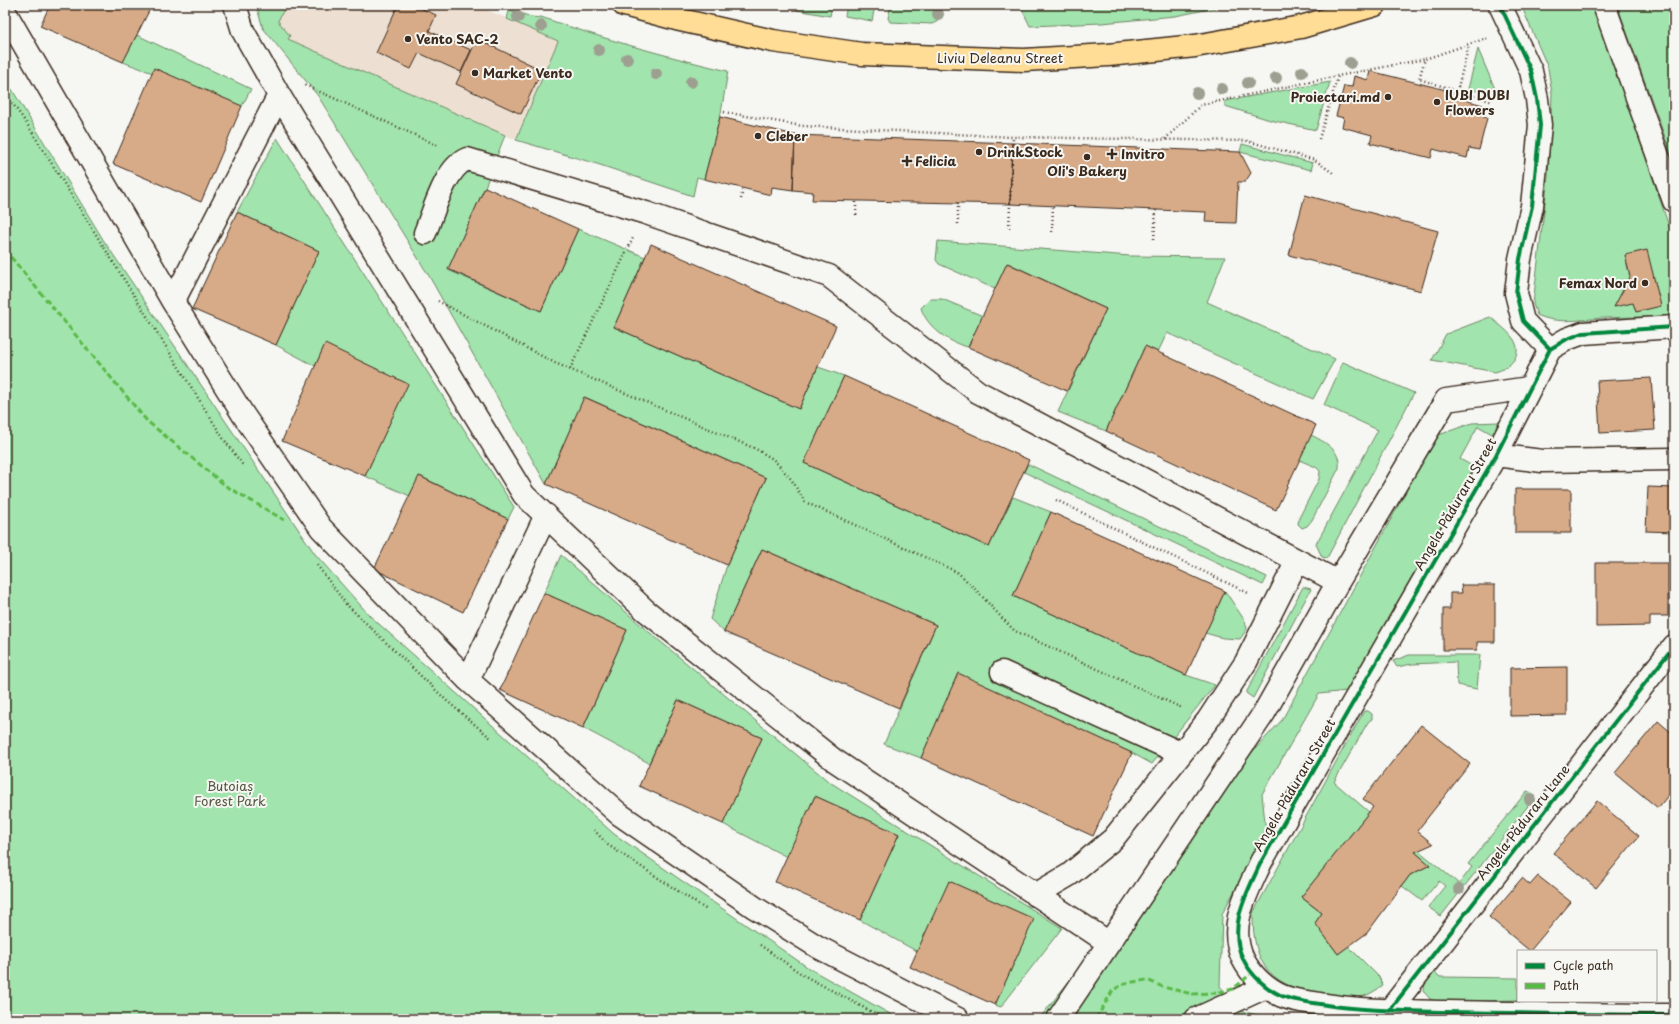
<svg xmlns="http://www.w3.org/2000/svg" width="1679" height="1024" font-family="'Playpen Sans',sans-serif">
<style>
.built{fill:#ede0d2}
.green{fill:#a2e4ad;stroke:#6e8766}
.building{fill:#d7ab88;stroke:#3b2a1e}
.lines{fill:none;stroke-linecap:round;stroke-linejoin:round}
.minor-casing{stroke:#3b2a1e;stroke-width:25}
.major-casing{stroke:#3b2a1e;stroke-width:25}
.path{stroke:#3b2a1e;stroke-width:2.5;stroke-dasharray:1 3;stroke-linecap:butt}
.minor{stroke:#f6f6f2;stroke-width:22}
.major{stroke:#ffdd96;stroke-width:22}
.quiet{stroke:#58b947;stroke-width:3;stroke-dasharray:6 3;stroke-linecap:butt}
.cycleway-casing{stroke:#f6f6f2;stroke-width:6}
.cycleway{stroke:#00873e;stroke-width:4}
.tree{fill:#9d9f91}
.poi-dot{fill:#3b2a1e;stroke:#f6f6f2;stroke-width:1.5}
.labels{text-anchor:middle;stroke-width:4;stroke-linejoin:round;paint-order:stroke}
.poi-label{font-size:13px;font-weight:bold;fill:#3b2a1e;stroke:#f6f6f2;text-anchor:start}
.street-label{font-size:13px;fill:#3b2a1e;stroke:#f6f6f2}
.park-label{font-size:13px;fill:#555842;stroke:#f6f6f2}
</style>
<rect width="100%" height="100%" fill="#f6f6f2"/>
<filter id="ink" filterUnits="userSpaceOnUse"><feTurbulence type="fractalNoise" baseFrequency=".025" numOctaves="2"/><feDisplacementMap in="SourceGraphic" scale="8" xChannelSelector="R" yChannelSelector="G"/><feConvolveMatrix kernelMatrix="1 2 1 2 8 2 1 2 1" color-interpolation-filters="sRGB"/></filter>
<g filter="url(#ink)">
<path class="built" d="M275,5H476L558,41L516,140L263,28Z"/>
<path class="green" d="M256,5H286L278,21L290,36L288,39L505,135L485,187L448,270L541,311L578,229L645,257L614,327L799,409L818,367L844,376L804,463L989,547L1013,497L1051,512L1013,596L1186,675L1215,685L1152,764L1132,753L958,674L921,758L884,744L936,625L762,549L724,632L710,619L727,565L766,478L585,397L546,484L429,276L318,96L263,28Z
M798,5H832L830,16L797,10Z
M847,5H875L872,21L845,16Z
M891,5H905L942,11L938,21L932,24L890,22L888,18Z
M1020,5H1231L1175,16L1102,23L1030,26Z
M1521,5H1594L1674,241V314L1667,317C1646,317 1625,317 1605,318C1582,319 1558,325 1537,315L1533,304L1548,177L1552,94L1548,68Z
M1617,5H1674V162Z
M509,11C521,10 529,20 541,17C603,39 665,56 728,71L721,113L704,179L697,177L693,196L597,164L516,140L558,41L507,19Z
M137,35L251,89L242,106L123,62Z
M1478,49L1498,96L1468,89Z
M5,78L104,241L315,554L370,616L614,834L810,969L899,1019H5Z
M1330,82L1316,130L1270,120L1225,106V101Z
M277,138L514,507L508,519L420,476L410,496L365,476L407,384L325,345L315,366L276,345L319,251L237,212Z
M1242,144L1313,163L1311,170L1240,152Z
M938,241L1130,256L1225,257L1207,302L1335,359L1313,399L1167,333L1158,352L1145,346L1106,431L1058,412L1106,309L1008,263L995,289L939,264L936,260Z
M930,299H942L983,316L968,347C949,343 927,327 921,308Z
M1490,317C1497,323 1506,329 1512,337C1525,353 1511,368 1495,372L1432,360L1446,334Z
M1343,362L1414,393L1327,558L1322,557L1316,544L1378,430L1324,405Z
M1499,422L1492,434L1478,426L1460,459L1474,467L1347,691L1319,694L1262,794L1266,832L1222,914L1220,986L1235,1005L1230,1009L1277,1019H1039L1243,762L1282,720L1436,436L1472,423Z
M1311,435C1325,442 1341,450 1339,468L1312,520L1307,526L1302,528L1298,524L1299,518L1319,479L1320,471L1316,467L1299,460Z
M1028,464L1267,577L1263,585L1024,472Z
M561,555L643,627L828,781L1062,928L1001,1007L995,1005L1033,919L918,952L860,920L899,834L815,796L787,857L723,824L762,738L678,700L649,763L583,728L627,630L544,593Z
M1303,587L1311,589L1253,698L1246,693Z
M1225,591L1245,621L1247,629L1240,639L1223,638L1205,633Z
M1409,655H1480L1477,689L1457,685L1456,662L1412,664L1397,667L1393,661Z
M1364,711H1368L1372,714V719L1368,722L1334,782L1369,812L1301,897L1322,913L1315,923L1338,954L1348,946L1379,977L1383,986C1377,989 1372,993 1367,995C1356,1000 1338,995 1327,994C1273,989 1252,967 1253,913Z
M1527,791L1532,793L1535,797L1441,916L1428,907L1445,886L1439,881L1422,901L1402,886L1410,875L1430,865L1415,852L1418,850L1459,884L1472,867L1468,864Z
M1431,969L1440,977L1518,978V1000L1440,1002L1430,999L1424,992L1425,981Z"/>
<path class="building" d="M50,5H152L123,62L40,26Z
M398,5H414L436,15L429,31L471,50L461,72L419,53L411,69L376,53Z
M477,39L542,70L521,114L456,84Z
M154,68L242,106L201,202L113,164Z
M1370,71L1466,95L1465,100L1483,105L1480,116L1487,118L1479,150L1469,148L1467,158L1433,149L1431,158L1370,143L1372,135L1342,127L1344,118L1336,116L1344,86L1352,87L1354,76L1368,80Z
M720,117L795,135L793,190L772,187L771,195L704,179Z
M795,135L1012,143L1010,204L812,200L813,192L793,190Z
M1012,143L1240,152L1251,173L1245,182H1238L1236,223L1205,222L1206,212L1010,204Z
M485,187L578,229L541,311L448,269Z
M1305,195L1438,231L1421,291L1289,255Z
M237,212L319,251L276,345L192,309Z
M651,244L836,326L799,409L614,327Z
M1647,250L1661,306L1636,312L1633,303L1614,307L1630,277L1625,255Z
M1007,263L1106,309L1067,391L968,347Z
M325,344L408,384L365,476L282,441Z
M1145,346L1316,425L1276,510L1106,431Z
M844,376L1029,460L989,547L804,463Z
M1651,378L1655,430L1600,433L1597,381Z
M584,397L766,478L727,565L546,484Z
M419,476L508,519L463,612L374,569Z
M1648,487L1674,488V532L1646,531Z
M1515,489H1571V533H1515Z
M1051,512L1225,591L1186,675L1013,596Z
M762,549L936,625L899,708L724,632Z
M1596,563H1668V616H1650V626L1596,627Z
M1461,585H1495V642H1477V650H1443V609H1450V593H1462Z
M544,593L627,630L583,728L500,690Z
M1567,667V715L1510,716V668Z
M958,673L1132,753L1093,836L921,758Z
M678,700L762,738L723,824L639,786Z
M1658,721L1674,735V788L1658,808L1615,773Z
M1421,725L1470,764L1417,831L1433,844L1415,852L1430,865L1410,875L1367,933L1338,954L1315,923L1322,913L1301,897L1373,807L1363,799Z
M815,796L899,834L860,920L775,882Z
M1597,801L1639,836L1596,888L1553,853Z
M1538,876L1571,902L1530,951L1489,917L1522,878L1530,885Z
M949,881L1034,919L995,1005L910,967Z"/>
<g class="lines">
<defs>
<path id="minor" d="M235,5L243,31L279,95L524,495L645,610L834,760L1109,943
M1500,5L1531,71L1537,99L1540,125L1532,206L1520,259L1516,293L1523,321L1550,349
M1604,5L1674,201
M5,12L173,302
M279,95L173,302L244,416L321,528L468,680L619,814L754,907L818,947L958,1019
M425,233C434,211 445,168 467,159L646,213L829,276L978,392L1338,582
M1674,327L1583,333L1567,339L1550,349L1496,455L1261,862C1247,893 1227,926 1243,959C1251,975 1266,989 1282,996C1294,1001 1308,1002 1320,1004C1362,1011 1405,1011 1447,1012C1523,1013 1598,1015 1674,1015
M1496,455L1542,461L1674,459
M1002,672L1180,753
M468,680L546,515
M1035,895L1069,875L1113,839L1208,720L1246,662L1297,561
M1389,1011L1674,646
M1058,1019L1264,713L1338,582L1446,400L1529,388
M1196,1019L1266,987"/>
<path id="major" d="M624,5L676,19L773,41L862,54L1024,60L1108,55L1195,46L1301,27L1375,5"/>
</defs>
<use href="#minor" class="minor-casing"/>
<use href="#major" class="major-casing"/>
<path class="path" d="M1487,38L1425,59L1419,79L1493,102
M305,85L439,146
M1457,91L1469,45
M5,93L27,124L223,438L244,467
M724,112L802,126L1013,137L1247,141L1315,160L1334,174
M1165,139L1201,105L1338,76
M1319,139L1338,76L1425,59
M741,199L743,188
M856,215V201
M958,224V203
M1009,228L1013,137
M1052,232L1053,206
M1154,239L1156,210
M438,301L555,363L756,449L773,459L791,479L805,502L957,572C978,590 995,612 1015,631L1182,708
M570,369L634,236
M1056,500L1250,594
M317,565L346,604L447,701L492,739
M594,830L608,845L707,910
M760,945L803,975L885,1019"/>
<use href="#minor" class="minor"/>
<use href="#major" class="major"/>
<path class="quiet" d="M5,250L147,421L226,486L284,520
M1096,1019L1113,990L1126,983L1147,980L1163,987L1192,994L1216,993L1233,989L1252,973"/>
<defs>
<path id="cycleway" d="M1500,5L1531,71L1537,99L1540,125L1532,206L1520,259L1516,293L1523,321L1550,349
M1674,327L1583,333L1567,339L1550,349L1496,455L1261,862C1247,893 1227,926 1243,959C1251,975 1266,989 1282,996C1294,1001 1308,1002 1320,1004C1362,1011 1405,1011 1447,1012C1523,1013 1598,1015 1674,1015
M1389,1011L1674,646"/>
</defs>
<use href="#cycleway" class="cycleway-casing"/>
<use href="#cycleway" class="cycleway"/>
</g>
<g class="tree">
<circle cx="938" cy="14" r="6"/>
<circle cx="518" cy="17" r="6"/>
<circle cx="541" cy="26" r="6"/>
<circle cx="599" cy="50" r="6"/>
<circle cx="627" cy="59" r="6"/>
<circle cx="1350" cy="63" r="6"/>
<circle cx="1302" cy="72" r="6"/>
<circle cx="656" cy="74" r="6"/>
<circle cx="1276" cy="78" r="6"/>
<circle cx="691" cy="82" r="6"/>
<circle cx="1248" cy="83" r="6"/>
<circle cx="1222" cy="89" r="6"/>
<circle cx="1197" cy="93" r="6"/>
<circle cx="1530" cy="800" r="6"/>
<circle cx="1459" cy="889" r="6"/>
</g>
</g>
<g class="poi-dot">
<circle cx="408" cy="39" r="4"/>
<circle cx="475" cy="73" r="4"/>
<circle cx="1388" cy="97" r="4"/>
<circle cx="1437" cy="102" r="4"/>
<circle cx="758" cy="136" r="4"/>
<circle cx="979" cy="152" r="4"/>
<path d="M1110 148h4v4h4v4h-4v4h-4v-4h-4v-4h4z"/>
<circle cx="1087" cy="157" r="4"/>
<path d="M905 155h4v4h4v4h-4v4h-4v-4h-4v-4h4z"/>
<circle cx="1645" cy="283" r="4"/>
</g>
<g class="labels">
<g class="poi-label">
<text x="416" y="44">Vento SAC-2</text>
<text x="483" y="78">Market Vento</text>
<text x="1445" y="100">IUBI DUBI<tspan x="1445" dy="15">Flowers</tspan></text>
<text x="1380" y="102" text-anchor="end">Proiectari.md</text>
<text x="766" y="141">Cleber</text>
<text x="987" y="157">DrinkStock</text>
<text x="1121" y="159">Invitro</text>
<text x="915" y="166">Felicia</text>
<text x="1087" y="176" text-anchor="middle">Oli's Bakery</text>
<text x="1637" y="288" text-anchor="end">Femax Nord</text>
</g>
<g class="street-label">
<text x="1000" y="63">Liviu Deleanu Street</text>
<text transform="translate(1455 504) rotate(-60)" y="5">Angela Păduraru Street</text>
<text transform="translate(1294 785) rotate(-60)" y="5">Angela Păduraru Street</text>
<text transform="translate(1523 822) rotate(-52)" y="5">Angela Păduraru Lane</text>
</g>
<g class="park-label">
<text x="230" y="791">Butoiaș<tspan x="230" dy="15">Forest Park</tspan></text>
</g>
</g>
<rect width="1679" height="1024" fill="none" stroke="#f6f6f2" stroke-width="20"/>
<rect x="10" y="10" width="1659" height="1004" fill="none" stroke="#3b2a1e" stroke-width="1.5" filter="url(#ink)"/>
<rect x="1517" y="950" width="140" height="52" fill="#f6f6f2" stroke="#aba49d"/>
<rect x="1525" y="963" width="20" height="6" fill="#00873e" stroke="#aba49d"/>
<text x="1553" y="970" font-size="12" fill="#3b2a1e">Cycle path</text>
<rect x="1525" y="983" width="20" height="6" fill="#58b947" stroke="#aba49d"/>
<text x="1553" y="990" font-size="12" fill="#3b2a1e">Path</text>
</svg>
